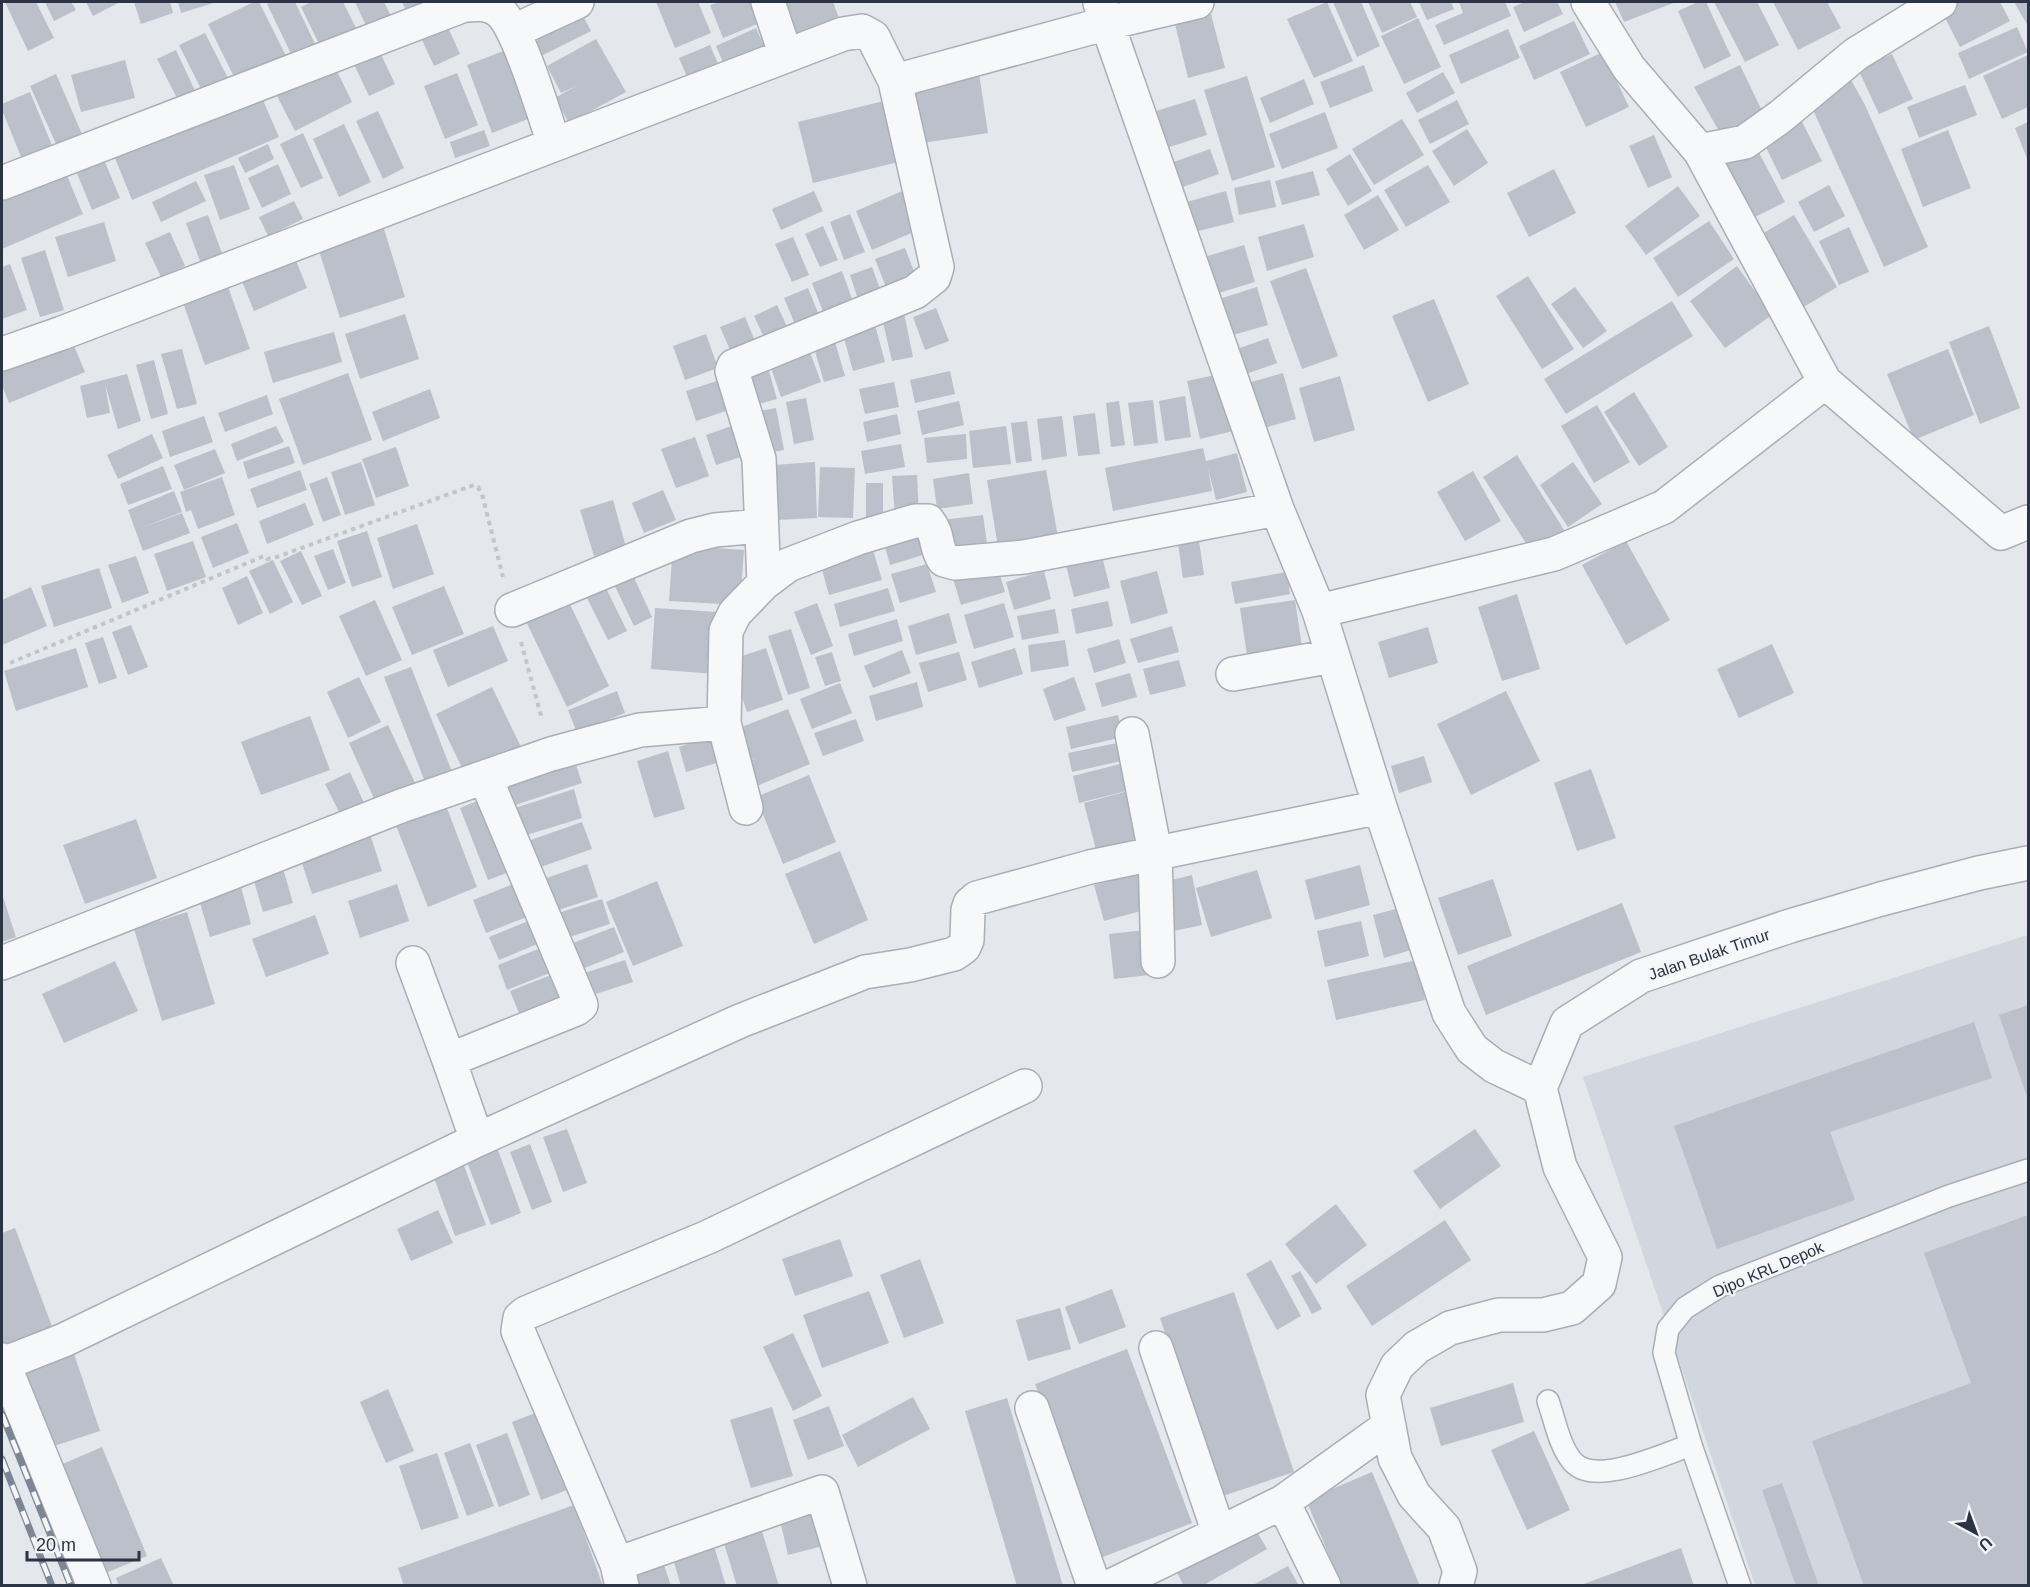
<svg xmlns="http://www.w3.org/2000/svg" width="2030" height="1587" font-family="Helvetica,sans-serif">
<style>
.built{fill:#d2d6de}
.building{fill:#bbc0ca}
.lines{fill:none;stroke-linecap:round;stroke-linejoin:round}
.service-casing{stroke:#a9aeb7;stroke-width:24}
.minor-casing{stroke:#a9aeb7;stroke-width:36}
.path{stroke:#c2c5cb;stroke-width:4;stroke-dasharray:4.5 4.5;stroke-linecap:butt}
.service{stroke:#f7f8fa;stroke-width:21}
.minor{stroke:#f7f8fa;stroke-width:33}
.rail-casing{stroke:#7d8696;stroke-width:7}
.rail{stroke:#f4f6f9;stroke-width:4.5;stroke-dasharray:14;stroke-linecap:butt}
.labels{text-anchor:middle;stroke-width:4.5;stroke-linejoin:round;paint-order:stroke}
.street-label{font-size:16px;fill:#2b3445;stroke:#f4f6f9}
</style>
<rect width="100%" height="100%" fill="#e4e7ec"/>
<path class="built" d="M2028,935V1585H1755L1583,1077Z"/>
<path class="building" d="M5,2H36L54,38L28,51Z
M45,2H71L76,10L54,21Z
M86,2H120L93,16Z
M134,2H170L173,13L141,24Z
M178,2H217L181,13Z
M254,2H259L290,64L240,89L208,24Z
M272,2H295L319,52L296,64L267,4Z
M311,2H343L360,36L324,54L301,7Z
M355,2H384L393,20L369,32Z
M402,2H437L408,15Z
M656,2H698L711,33L675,48Z
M721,2H752L760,23L723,38L710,5Z
M780,2H833L842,26L794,43Z
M1327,2L1353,61L1314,78L1287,19Z
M1333,2H1361L1380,46L1357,57Z
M1368,2H1410L1417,17L1382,33Z
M1419,2H1451L1454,9L1427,20Z
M1459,2H1505L1511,16L1444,45L1435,25L1463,13Z
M1525,2H1557L1563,14L1524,32L1513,7Z
M1615,2H1676L1624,22Z
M1698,2H1706L1731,56L1704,69L1678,11Z
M1714,2H1757L1779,45L1745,62Z
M1773,2H1827L1841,28L1798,50Z
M1957,2H2000L2010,21L1960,47L1941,10Z
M2014,2H2028V26Z
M579,8L591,31L535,59L524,36Z
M442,14L460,54L434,66L416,27Z
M1211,14L1225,68L1188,78L1175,24Z
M1418,18L1441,67L1404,84L1381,36Z
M1574,21L1590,54L1534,80L1519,46Z
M2017,27L2028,52L1969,79L1958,53Z
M756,28L766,50L725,67L716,46Z
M1508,29L1520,58L1461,84L1449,55Z
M205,33L230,82L204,95L179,45Z
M596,39L626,92L569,123L555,98L576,86L561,93L547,66Z
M710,45L719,66L688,79L679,58Z
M377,46L395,84L369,96L351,58Z
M176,50L196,93L179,102L157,59Z
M506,50L531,118L492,133L467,65Z
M1603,52L1629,107L1586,127L1560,72Z
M1892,54L1913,99L1879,114L1858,69Z
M2028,55V107L2002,119L1983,76Z
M125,60L135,98L81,112L71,75Z
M334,65L352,102L295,131L276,94Z
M1364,65L1373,91L1330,108L1320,82Z
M1740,65L1764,115L1720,133L1694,87Z
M1443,72L1455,93L1417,113L1406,93Z
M457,73L478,125L445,139L424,86Z
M979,73L988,133L916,144L906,84Z
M56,74L85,141L60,153L30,86Z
M1247,76L1275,167L1232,181L1204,90Z
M1304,79L1314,104L1270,123L1260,98Z
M1851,80L1865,105L1928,247L1884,267L1813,110Z
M1965,85L1977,115L1919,138L1907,107Z
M259,91L279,137L132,200L113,153Z
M30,92L54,150L24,164L2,110V104Z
M1195,99L1207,135L1166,148L1153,112Z
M888,100L902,161L813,183L798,122Z
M1457,100L1469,124L1430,144L1418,120Z
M378,111L404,168L383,179L356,121Z
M1325,112L1338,148L1282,169L1269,134Z
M1799,116L1822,161L1782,180L1760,135Z
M1402,119L1424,155L1374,185L1352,149Z
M2028,122V161L2015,128Z
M344,124L371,182L339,197L313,139Z
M1467,129L1488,163L1454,186L1432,151Z
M484,130L490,146L455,158L450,142Z
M1948,130L1971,188L1923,207L1901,149Z
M303,133L323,178L301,188L280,144Z
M1654,135L1672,177L1648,188L1629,146Z
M268,144L274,159L245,173L238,158Z
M1210,149L1219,174L1172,191L1171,163Z
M1757,149L1785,202L1749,220L1722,167Z
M1350,154L1372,191L1348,206L1326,169Z
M102,155L120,198L92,210L74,166Z
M278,164L291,194L262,208L248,178Z
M234,165L250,209L220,220L204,175Z
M1428,165L1450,202L1406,227L1384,190Z
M63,166L83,214L2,249V192Z
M1554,169L1576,213L1529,237L1507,193Z
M1313,171L1320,195L1282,205L1275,181Z
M1270,180L1276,207L1239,215L1234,188Z
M196,181L206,201L161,222L152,202Z
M1829,185L1845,216L1814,232L1798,202Z
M1678,186L1700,216L1646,255L1625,226Z
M907,189L923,228L872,250L856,211Z
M814,191L823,211L781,230L772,209Z
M1226,191L1234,222L1191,233L1183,203Z
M1378,195L1399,230L1364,250L1344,215Z
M294,201L303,219L268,236L259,217Z
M850,214L865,252L844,260L830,222Z
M208,215L223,256L201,264L186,223Z
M1794,215L1837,287L1797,311L1755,238Z
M380,216L405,297L340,318L316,241Z
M1709,221L1734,259L1678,297L1653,258Z
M104,222L116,261L68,277L55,237Z
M1304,224L1314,257L1267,271L1258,237Z
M823,226L838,260L820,267L805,234Z
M1849,227L1869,272L1839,285L1819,241Z
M170,232L185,266L161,277L145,243Z
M793,237L809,275L792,282L775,244Z
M1244,245L1255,282L1212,295L1201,258Z
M905,248L919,284L889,295L875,259Z
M45,250L64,310L40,317L21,258Z
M292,251L307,288L254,311L239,274Z
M10,264L27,310L2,319V267Z
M1737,266L1772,315L1725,348L1690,301Z
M872,267L884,300L861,308L850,275Z
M1306,268L1338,356L1302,369L1270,281Z
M842,271L856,310L827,322L812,283Z
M1528,276L1574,349L1542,369L1496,296Z
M226,281L250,349L205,365L181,297Z
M1257,287L1268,325L1226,337L1216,300Z
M1575,287L1607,331L1583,348L1551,304Z
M808,288L823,325L799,334L784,298Z
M1434,299L1469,384L1428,402L1392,316Z
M1672,301L1693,336L1566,414L1544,379Z
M777,305L791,335L768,346L754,316Z
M936,308L949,341L925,350L913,317Z
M904,313L913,357L892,361L882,318Z
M405,314L419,359L360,379L345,334Z
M745,317L758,348L734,359L720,327Z
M875,325L885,362L853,371L843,334Z
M1989,326L2020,408L1980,424L1949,342Z
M334,332L342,362L273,383L264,352Z
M69,334L85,372L9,403L2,385V362Z
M706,334L718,368L685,380L673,346Z
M833,335L845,376L824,382L812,341Z
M1268,338L1277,363L1246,374L1237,349Z
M807,344L821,382L781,397L768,359Z
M182,349L197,404L177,409L161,354Z
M1948,349L1974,415L1914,440L1887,374Z
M154,360L168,414L151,419L136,365Z
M767,364L777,399L755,405L745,370Z
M950,371L955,394L915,403L910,380Z
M348,373L372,440L303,465L279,399Z
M1283,373L1296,419L1253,431L1241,385Z
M127,374L141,421L118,429L105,384L110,413L87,418L80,386Z
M1220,374L1233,431L1200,439L1187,381Z
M1340,376L1355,430L1314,442L1299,388Z
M726,378L735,408L696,421L686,391Z
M894,382L899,407L865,414L859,389Z
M430,389L440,418L383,441L372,412Z
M1634,392L1668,447L1639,466L1604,412Z
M267,395L273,414L225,432L218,413Z
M1185,396L1191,437L1165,441L1159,401Z
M806,398L814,440L794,444L786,402Z
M1153,400L1158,443L1134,446L1128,403Z
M959,401L964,425L922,435L917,411Z
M1119,401L1125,445L1111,447L1106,403Z
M1597,405L1630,462L1594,483L1561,426Z
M776,408L784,450L767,453L759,411Z
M1095,413L1100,454L1078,456L1073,416Z
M897,414L901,434L867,442L863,422Z
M204,416L213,442L170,457L162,431Z
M1062,416L1067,456L1042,460L1037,419Z
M1027,421L1032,461L1016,463L1011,423Z
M740,423L750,454L716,465L706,435Z
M276,426L284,442L237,461L231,444Z
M1006,426L1011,464L973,468L969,431Z
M152,434L163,458L118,479L107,455Z
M966,434L967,459L927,463L924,438Z
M695,437L709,476L676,488L661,449Z
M901,444L905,467L865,474L861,451Z
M289,446L295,463L248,479L243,462Z
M396,447L409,486L376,498L362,459Z
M1203,448L1206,461L1237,453L1247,492L1216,500L1208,468L1212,491L1113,511L1105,468Z
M215,449L225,473L184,490L174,465Z
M1517,455L1566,533L1533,554L1483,477Z
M361,462L375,505L345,515L331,472Z
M815,462L817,518L776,520L774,465Z
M1573,462L1602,504L1568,527L1540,485Z
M163,466L172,489L128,505L120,484Z
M820,467L855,468L853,518L818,517Z
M300,470L307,490L257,508L250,489Z
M1046,470L1058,537L998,547L987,480Z
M1473,471L1501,521L1465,541L1437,492Z
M969,473L973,504L937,509L933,479Z
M917,475L919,516L895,517L892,476Z
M222,477L235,515L198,529L191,510L186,512L180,492Z
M327,477L341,515L323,522L309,484Z
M866,483H883V519H866Z
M663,490L676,520L644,533L632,503Z
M174,491L182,512L138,529L182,513L190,533L143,551L128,510Z
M613,500L626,547L594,556L580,510Z
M305,503L314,525L267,544L259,521Z
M983,515L988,551L946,556L942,520Z
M237,523L249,553L213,568L201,537Z
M417,524L434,574L393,589L377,538Z
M919,528L926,554L890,565L883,539Z
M367,531L382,577L352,587L337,541Z
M1198,534L1204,575L1183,578L1177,537Z
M193,541L206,577L167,591L154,554Z
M1626,541L1670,620L1626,645L1582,565Z
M673,545L744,550L740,605L669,601Z
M333,549L346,583L328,590L314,556Z
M873,550L882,580L829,595L821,566Z
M301,551L322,596L302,605L280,561Z
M1101,552L1110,588L1074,597L1065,561Z
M136,556L149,593L122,603L108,565Z
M273,560L293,602L270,614L249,571Z
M996,562L1005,592L961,605L952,575Z
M927,564L936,592L900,603L891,574Z
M99,568L112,608L54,627L41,586Z
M1044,571L1051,599L1014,610L1006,582Z
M1157,571L1168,613L1131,624L1120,581Z
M1287,572L1290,594L1235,604L1231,582Z
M632,573L652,617L634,626L613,582Z
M247,576L263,613L238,625L222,588Z
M444,586L464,634L412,655L392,607Z
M605,586L627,631L608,640L586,596Z
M31,587L47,626L2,645V600Z
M888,588L895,611L840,627L834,604Z
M565,594L609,686L567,707L523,615Z
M1517,594L1540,669L1502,681L1478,607Z
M375,600L402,660L366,676L339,616Z
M1295,600L1303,654L1248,662L1240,608Z
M1108,601L1113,626L1076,634L1071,609Z
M817,603L833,646L811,655L794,612Z
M1004,603L1014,637L974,649L964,615Z
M655,608L718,612L715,674L651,669Z
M1055,609L1059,633L1022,640L1017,616Z
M949,613L957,643L916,655L908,626Z
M897,619L903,641L854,656L848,634Z
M131,625L148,667L128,675L112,632Z
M493,626L508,661L448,687L433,650Z
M1172,626L1179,652L1138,663L1130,639Z
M1428,627L1438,663L1389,678L1378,642Z
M791,629L810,688L788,695L768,636Z
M103,637L117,678L99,684L85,643Z
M1119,639L1126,663L1094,673L1087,649Z
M1065,640L1069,666L1031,672L1028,645Z
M1772,644L1794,693L1739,718L1717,669Z
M76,648L88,687L16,711L4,671Z
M766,648L783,700L747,712L730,660Z
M1015,648L1023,674L979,688L971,662Z
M902,650L911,673L873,688L864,666Z
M832,652L841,681L825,686L815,657Z
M959,652L967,680L928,692L919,663Z
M1179,660L1186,686L1150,695L1143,669Z
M411,667L456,782L429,792L384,677Z
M1130,673L1137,697L1102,707L1095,683Z
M359,677L381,722L348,738L327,692Z
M1074,677L1086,710L1054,721L1043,689Z
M917,682L923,707L876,721L869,696Z
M840,683L852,713L812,729L800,699Z
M492,687L522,749L466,776L436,714Z
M617,691L625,713L577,733L568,710Z
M1506,691L1540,761L1471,795L1437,724Z
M788,709L810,764L752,788L742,764L756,758L746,761L734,730Z
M1118,715L1123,737L1071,749L1066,727Z
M310,716L330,770L261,795L241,742Z
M856,719L864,741L823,756L814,733Z
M388,725L416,785L376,803L349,743Z
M722,733L730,759L686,772L679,747Z
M1122,742L1126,760L1072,772L1068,753Z
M668,751L685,809L654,818L637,761Z
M572,752L582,783L506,808L496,778Z
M1424,756L1432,782L1399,793L1391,766Z
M1120,764L1126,791L1079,803L1073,776Z
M1591,769L1616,838L1577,851L1554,783Z
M350,772L365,805L341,816L325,784Z
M809,775L836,842L783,864L756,797Z
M574,789L582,818L520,837L512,809Z
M1135,789L1150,845L1098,858L1084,803Z
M484,798L512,871L488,880L460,808Z
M445,803L477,887L428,907L395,823Z
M136,819L157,878L85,904L63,845Z
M582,822L592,849L535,869L525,842Z
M369,831L382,871L312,894L299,854Z
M840,851L868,920L814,944L785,874Z
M587,864L598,897L546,914L535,882Z
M282,865L293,903L263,912L252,874Z
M1360,865L1370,905L1315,920L1305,880Z
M1257,870L1272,918L1211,937L1196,888Z
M1138,873L1148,909L1104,921L1094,885Z
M1192,875L1202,925L1169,932L1159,883Z
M238,876L251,924L210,937L196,889Z
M1493,879L1512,936L1458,955L1438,898Z
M523,880L537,913L486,933L473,900Z
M657,881L683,946L633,966L606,902Z
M397,884L409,921L360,938L348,901Z
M2,894L16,937L2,942Z
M602,899L610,924L557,941L549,916Z
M1622,903L1641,952L1486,1015L1467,966Z
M1407,906L1418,948L1384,958L1373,915Z
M187,912L215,1004L162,1021L134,929Z
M315,915L329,954L266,977L252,939Z
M538,917L547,940L499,960L489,937Z
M1361,921L1369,956L1325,967L1317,931Z
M614,927L624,952L570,974L560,948Z
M1145,930L1149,975L1114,979L1109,934Z
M551,944L560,969L507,990L498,965Z
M625,960L633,982L580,999L572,977Z
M1417,960L1425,1000L1336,1020L1327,980Z
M115,961L138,1011L64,1043L42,994Z
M561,971L573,1002L523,1023L510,991Z
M2028,1005V1100L1999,1015Z
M1974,1022L1992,1078L1830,1132L1855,1200L1717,1249L1674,1126Z
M567,1129L587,1183L563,1192L543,1137Z
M1475,1129L1501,1166L1440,1209L1413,1171Z
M495,1142L521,1213L491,1225L464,1154Z
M530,1144L552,1202L532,1210L510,1152Z
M463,1163L486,1225L455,1236L433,1175Z
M1336,1204L1367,1245L1316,1284L1285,1244Z
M438,1210L453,1243L411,1261L397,1229Z
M2028,1215V1586H1864L1812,1441L1971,1383L1924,1253Z
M1445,1220L1471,1260L1372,1326L1346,1286Z
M15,1228L56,1337L2,1346V1233Z
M840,1239L853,1276L795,1296L782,1259Z
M920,1259L944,1323L904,1338L880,1275Z
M1271,1260L1301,1316L1277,1330L1246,1274Z
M1300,1271L1322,1309L1312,1314L1291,1276Z
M1112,1289L1126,1327L1079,1344L1065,1307Z
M869,1291L889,1343L822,1368L803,1315Z
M1234,1292L1294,1472L1220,1497L1160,1318Z
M1060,1308L1071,1349L1028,1361L1016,1320Z
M793,1333L822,1396L793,1411L763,1347Z
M72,1348L100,1431L48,1448L21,1365Z
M1127,1349L1192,1523L1100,1558L1035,1384Z
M1513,1383L1524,1422L1441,1446L1430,1408Z
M388,1389L414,1451L386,1463L360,1402Z
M913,1397L930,1429L858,1467L842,1435Z
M1007,1398L1063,1586H1017L965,1411Z
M829,1406L844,1446L808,1460L793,1420Z
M772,1407L793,1476L751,1488L730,1420Z
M543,1410L572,1488L541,1500L512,1422Z
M1534,1431L1570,1510L1527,1530L1491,1450Z
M507,1433L530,1495L499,1507L476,1445Z
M470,1443L494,1506L467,1516L444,1453Z
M102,1447L147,1556L103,1574L58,1466Z
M437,1453L459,1518L421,1530L399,1466Z
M1372,1472L1420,1586H1342L1306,1500Z
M1782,1483L1819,1586H1796L1762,1490Z
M574,1505L603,1586H404L398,1568Z
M814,1512L823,1546L788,1555L780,1520Z
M1253,1525L1267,1549L1202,1586H1184L1175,1569Z
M761,1528L779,1586H737L723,1540Z
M714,1546L726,1586H681L673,1559Z
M1681,1548L1694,1586H1581V1585Z
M661,1556L671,1586H627L622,1570Z
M161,1558L174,1586H119L116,1578Z
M1288,1566L1299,1586H1251Z"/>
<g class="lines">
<defs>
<path id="service" d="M1548,1401C1555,1420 1559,1446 1573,1462C1595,1487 1664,1454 1691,1445
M1740,1586L1691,1445L1664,1353L1668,1329L1685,1308L1720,1286L1949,1196L2028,1170"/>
<path id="minor" d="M768,2L786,56
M1588,2L1629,68L1700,151L1825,382L2001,533L2028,522
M1100,3L1277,509L1319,611L1380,807L1449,1013L1472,1049L1494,1066L1540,1088
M514,31L577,2
M1700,151L1745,142L1780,117L1856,54L1940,2
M2,183L464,5C477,4 488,3 499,11C518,26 545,117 554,144
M2,354L62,333L843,34L862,31L873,37L895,81L1108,23L1197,2
M764,583L759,459L732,371L734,366L915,292L934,277L937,267L895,81
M512,610L691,536L715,530L761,526
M1319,611L1554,554L1664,507L1825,382
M1233,674L1333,656
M1132,734L1155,852L1158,961
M746,808L724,723L726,631L735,613L764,583L788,565L858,538L915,521H928C940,536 934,546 944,560L955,563L1024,557L1277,509
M2,963L401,806L551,754L640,730L724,723
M413,963L449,1060L576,1009L581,1005L485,777
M477,1140L740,1021L865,972L910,965L954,954L964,947L967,940L968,910L970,904L977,898L1090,867L1380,807
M1156,1348L1219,1533
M2,1360L94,1586
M3,1364L64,1340L477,1140L449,1060
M1032,1408L1094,1586
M1283,1502L1324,1586
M617,1564L518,1331L520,1318L526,1313L708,1237L1025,1086
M622,1586L617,1564L822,1492L850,1586
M1111,1586L1283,1502L1389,1426
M1456,1586L1460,1571L1444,1528L1414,1495L1395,1458L1383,1395L1397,1366L1417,1347L1450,1328L1499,1315H1543L1572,1308L1599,1284L1605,1257L1560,1167L1540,1088L1567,1023L1641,976L1790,926L1881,899L1979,873L2028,863"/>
</defs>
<use href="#service" class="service-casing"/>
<use href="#minor" class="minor-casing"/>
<path class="path" d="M521,642L542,719
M10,663L264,556L267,559L274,558L474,485L478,487L482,494L503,577"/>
<use href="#service" class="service"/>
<use href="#minor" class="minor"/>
<defs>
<path id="rail" d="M2,1414L71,1586
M2,1459L52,1586"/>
</defs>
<use href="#rail" class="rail-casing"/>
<use href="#rail" class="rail"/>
</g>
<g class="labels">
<g class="street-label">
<text transform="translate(1709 954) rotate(-19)" y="6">Jalan Bulak Timur</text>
<text transform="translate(1768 1269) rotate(-23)" y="6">Dipo KRL Depok</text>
</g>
</g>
<rect width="2030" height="1587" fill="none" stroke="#2b3445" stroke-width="6"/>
<g transform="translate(1976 1533) rotate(139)" stroke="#f4f6f9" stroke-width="4.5" paint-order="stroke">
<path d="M0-4.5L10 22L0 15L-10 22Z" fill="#2b3445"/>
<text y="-9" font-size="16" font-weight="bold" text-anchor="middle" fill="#2b3445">U</text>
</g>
<path d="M27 1551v9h112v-9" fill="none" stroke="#2b3445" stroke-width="3"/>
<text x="36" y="1551" font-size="18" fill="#2b3445" stroke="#f4f6f9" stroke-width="4.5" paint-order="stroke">20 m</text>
</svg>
